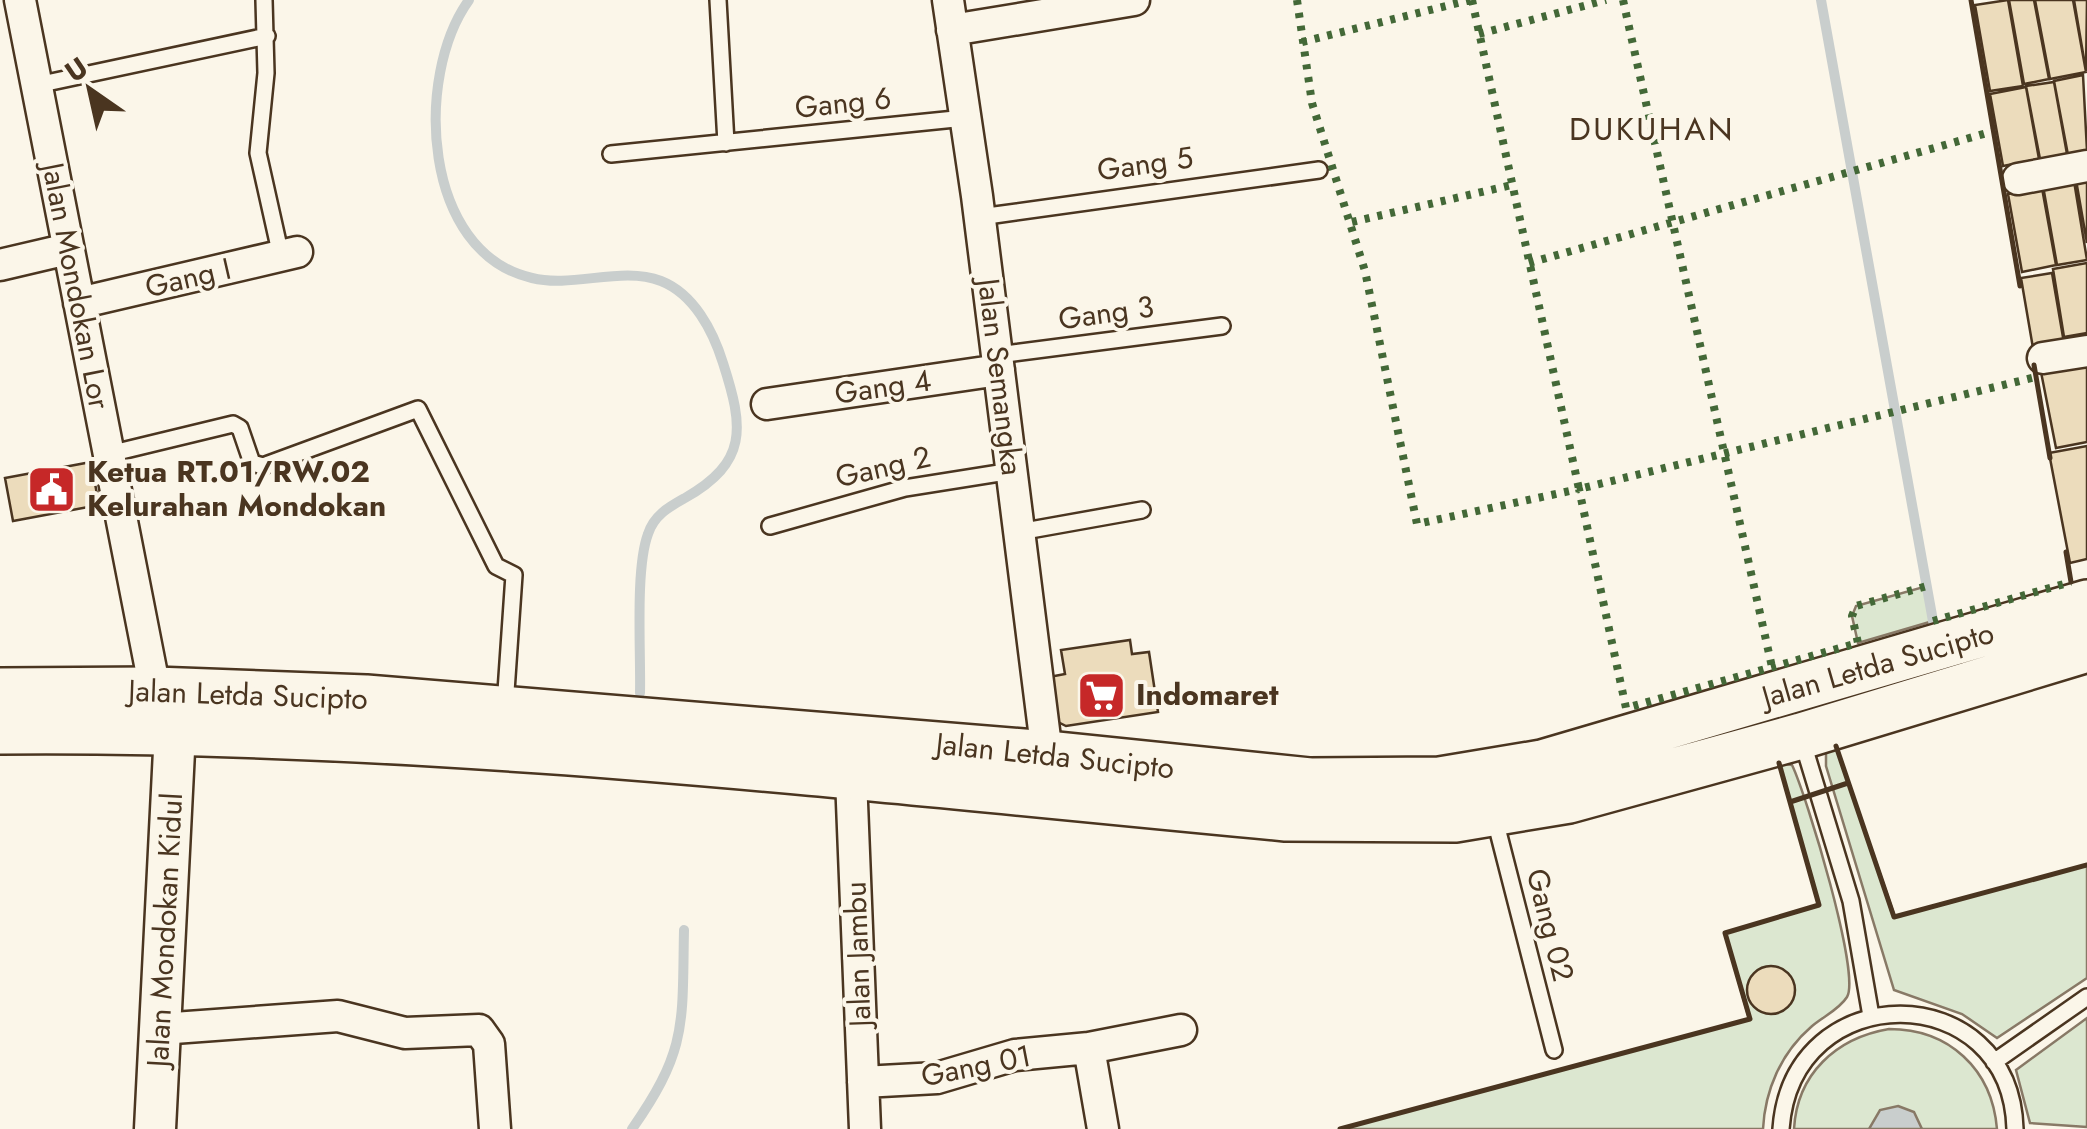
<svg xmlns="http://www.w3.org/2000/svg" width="2087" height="1129" font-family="Jost,sans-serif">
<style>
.green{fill:#dce7d0;stroke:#887966;stroke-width:2.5}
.water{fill:#c9cecd;stroke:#887966;stroke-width:2.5}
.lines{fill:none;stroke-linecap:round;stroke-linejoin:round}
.stream{stroke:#c9cecd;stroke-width:10}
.building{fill:#ecdcbc;stroke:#4a3520;stroke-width:2.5}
.service-casing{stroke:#4a3520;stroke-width:20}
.minor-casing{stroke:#4a3520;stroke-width:35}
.tertiary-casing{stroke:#4a3520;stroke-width:45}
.secondary-casing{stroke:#4a3520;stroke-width:50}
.service{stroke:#fbf6e9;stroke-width:15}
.minor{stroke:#fbf6e9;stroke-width:30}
.tertiary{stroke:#fbf6e9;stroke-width:40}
.secondary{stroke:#fbf6e9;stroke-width:45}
.hedge{stroke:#436837;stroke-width:8;stroke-dasharray:5 8;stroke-linecap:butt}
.wall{stroke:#4a3520;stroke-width:5}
.labels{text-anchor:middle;stroke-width:8;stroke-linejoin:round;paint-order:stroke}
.street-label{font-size:30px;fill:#4a3520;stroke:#fbf6e9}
.poi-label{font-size:30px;font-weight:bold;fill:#4a3520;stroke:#fbf6e9;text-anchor:start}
.neighbourhood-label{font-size:32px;letter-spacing:2.5px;fill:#4a3520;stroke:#fbf6e9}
</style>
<rect width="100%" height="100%" fill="#fbf6e9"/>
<path class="green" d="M1927,586L1933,621L1858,643L1852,616L1856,606Z
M1836,746L1895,917L2087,865V978L1997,1038L1962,1014L1894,990L1826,766V753Z
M1779,763L1792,765C1806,794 1861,974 1847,997C1839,1010 1822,1017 1811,1027C1781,1053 1765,1090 1763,1129H1340L1749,1019L1725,933L1819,905Z
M2087,1018V1127L2030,1123L2016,1070Z
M1889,1029C1949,1029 1992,1069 1997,1129H1794C1797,1074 1836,1038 1889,1029Z"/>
<path class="water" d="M1898,1106L1914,1112L1922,1129H1869L1880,1110Z"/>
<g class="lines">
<path class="stream" d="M469,0C414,76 422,253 532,278C573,288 622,266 661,281C694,294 713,331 723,363C744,428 748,462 685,498C669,507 654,515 648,534C635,569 641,652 640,693
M1821,0L1933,621
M632,1129C688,1049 682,1024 684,930"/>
</g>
<path class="building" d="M2008,0L2023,86L1990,91L1975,5Z
M2009,0H2034L2049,79L2024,84Z
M2035,0H2073L2086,72L2050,79Z
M2074,0H2087L2086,71Z
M2083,75L2087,151L2068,155L2054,81Z
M2054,82L2067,154L2040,159L2026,86Z
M2026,87L2039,159L2003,166L1990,94Z
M2087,178V243L2076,180Z
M2074,181L2087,260L2057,265L2043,186Z
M2042,188L2056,265L2022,272L2008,194Z
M2087,263V333L2064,337L2053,269Z
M2052,273L2064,343L2033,348L2021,278Z
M2087,363V442L2056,448L2041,372Z
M2087,446V559L2070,563L2049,453Z
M91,462L99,505L13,521L5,478Z
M1130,640L1132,654L1149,652L1158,712L1066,726L1050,718L1044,678L1065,674L1061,650Z
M1747 990a24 24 0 1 1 48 0a24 24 0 1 1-48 0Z"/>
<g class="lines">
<defs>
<path id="service" d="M264,0L266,73L258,153L281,256
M718,0L726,143
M37,85L267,36
M611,154L965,118
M980,217L1319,170
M998,355L1222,326
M109,454L233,424L240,428L252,463L263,466L418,409L496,566L514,575L505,706
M770,526L905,488L1012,471
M1019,532L1142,510
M1802,740L1851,901L1871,1016
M1494,816L1554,1050
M1994,1062L2087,997
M1781,1129C1792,975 2011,977 2015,1129"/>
<path id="minor" d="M20,0L155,690
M948,0L977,196L1047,754
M952,30L1134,0
M2018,179L2087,166
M0,265L68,249
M79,303L297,252
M2043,358L2087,351
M767,404L999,370
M851,778L865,1129
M160,1029L338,1016L405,1033L479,1030L489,1044L495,1129
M1089,1048L1103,1129
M863,1082L937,1078L1015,1055L1089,1048L1181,1030"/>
<path id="tertiary" d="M155,1129L175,731"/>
<path id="secondary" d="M0,691L155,690L366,698L1047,754L1310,781L1440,780L1542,763L2087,603
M0,731C429,727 860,778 1286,818L1455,819L1569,800L1801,736L2087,649"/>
</defs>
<use href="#service" class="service-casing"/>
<use href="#minor" class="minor-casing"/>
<use href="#tertiary" class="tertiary-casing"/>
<use href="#secondary" class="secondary-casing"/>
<use href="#service" class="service"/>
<use href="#minor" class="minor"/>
<use href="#tertiary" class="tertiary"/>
<use href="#secondary" class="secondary"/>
<path class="hedge" d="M1297,0L1312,103L1365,271L1417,524L1579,489L1626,708L1858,643L1852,616L1856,606L1927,586
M1472,0L1579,489L2036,377
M1623,0L1772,667
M1479,34L1606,0
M1302,42L1470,0
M1352,222L1512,185
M1529,263L1994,131
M1933,621L2071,582"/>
<path class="wall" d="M1971,0L2020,286
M2034,365L2050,458
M2066,552L2071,582
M1836,746L1894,917L2087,865
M1790,802L1848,783
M1340,1129L1750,1019L1725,933L1819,905L1779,763"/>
</g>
<defs>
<symbol id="civic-square" viewBox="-11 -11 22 22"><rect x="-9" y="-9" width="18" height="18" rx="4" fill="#c62828" stroke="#fbf6e9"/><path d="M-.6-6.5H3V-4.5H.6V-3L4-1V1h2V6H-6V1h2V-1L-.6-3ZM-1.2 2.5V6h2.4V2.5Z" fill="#fff"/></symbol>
<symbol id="supermarket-square" viewBox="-11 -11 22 22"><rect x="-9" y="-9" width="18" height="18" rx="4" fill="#c62828" stroke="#fbf6e9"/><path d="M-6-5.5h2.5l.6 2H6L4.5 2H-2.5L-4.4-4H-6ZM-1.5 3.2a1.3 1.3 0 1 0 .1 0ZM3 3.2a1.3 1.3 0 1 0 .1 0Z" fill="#fff"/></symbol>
</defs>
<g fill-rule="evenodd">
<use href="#civic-square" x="24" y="462" width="55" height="55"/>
<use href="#supermarket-square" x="1074" y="668" width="55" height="55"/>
</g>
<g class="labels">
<g class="street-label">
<text transform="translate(843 103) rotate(-6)" y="10">Gang 6</text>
<text transform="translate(1145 164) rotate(-8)" y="10">Gang 5</text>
<text transform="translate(188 278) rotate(-13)" y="10">Gang I</text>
<text transform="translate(76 286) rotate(79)" y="10">Jalan Mondokan Lor</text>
<text transform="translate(1106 313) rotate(-8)" y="10">Gang 3</text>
<text transform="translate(1000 377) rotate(83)" y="10">Jalan Semangka</text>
<text transform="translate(883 387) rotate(-8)" y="10">Gang 4</text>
<text transform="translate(883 467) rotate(-13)" y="10">Gang 2</text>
<text transform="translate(1878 665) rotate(-16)" y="10">Jalan Letda Sucipto</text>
<text transform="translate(248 695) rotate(2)" y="10">Jalan Letda Sucipto</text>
<text transform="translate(1055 756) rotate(6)" y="10">Jalan Letda Sucipto</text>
<text transform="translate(1550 925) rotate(76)" y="10">Gang 02</text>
<text transform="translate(165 930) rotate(-87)" y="10">Jalan Mondokan Kidul</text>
<text transform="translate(858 954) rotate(-92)" y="10">Jalan Jambu</text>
<text transform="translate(976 1066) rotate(-11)" y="10">Gang 01</text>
</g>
<g class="poi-label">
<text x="87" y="482">Ketua RT.01/RW.02<tspan x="87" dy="34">Kelurahan Mondokan</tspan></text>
<text x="1136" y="705">Indomaret</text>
</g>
<g class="neighbourhood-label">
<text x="1652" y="140">DUKUHAN</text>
</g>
</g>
<g transform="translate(90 90) rotate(326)" stroke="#fbf6e9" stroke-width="8" paint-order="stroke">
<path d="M0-8L18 38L0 25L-18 38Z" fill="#4a3520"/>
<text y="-15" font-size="28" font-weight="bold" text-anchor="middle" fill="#4a3520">U</text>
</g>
</svg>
